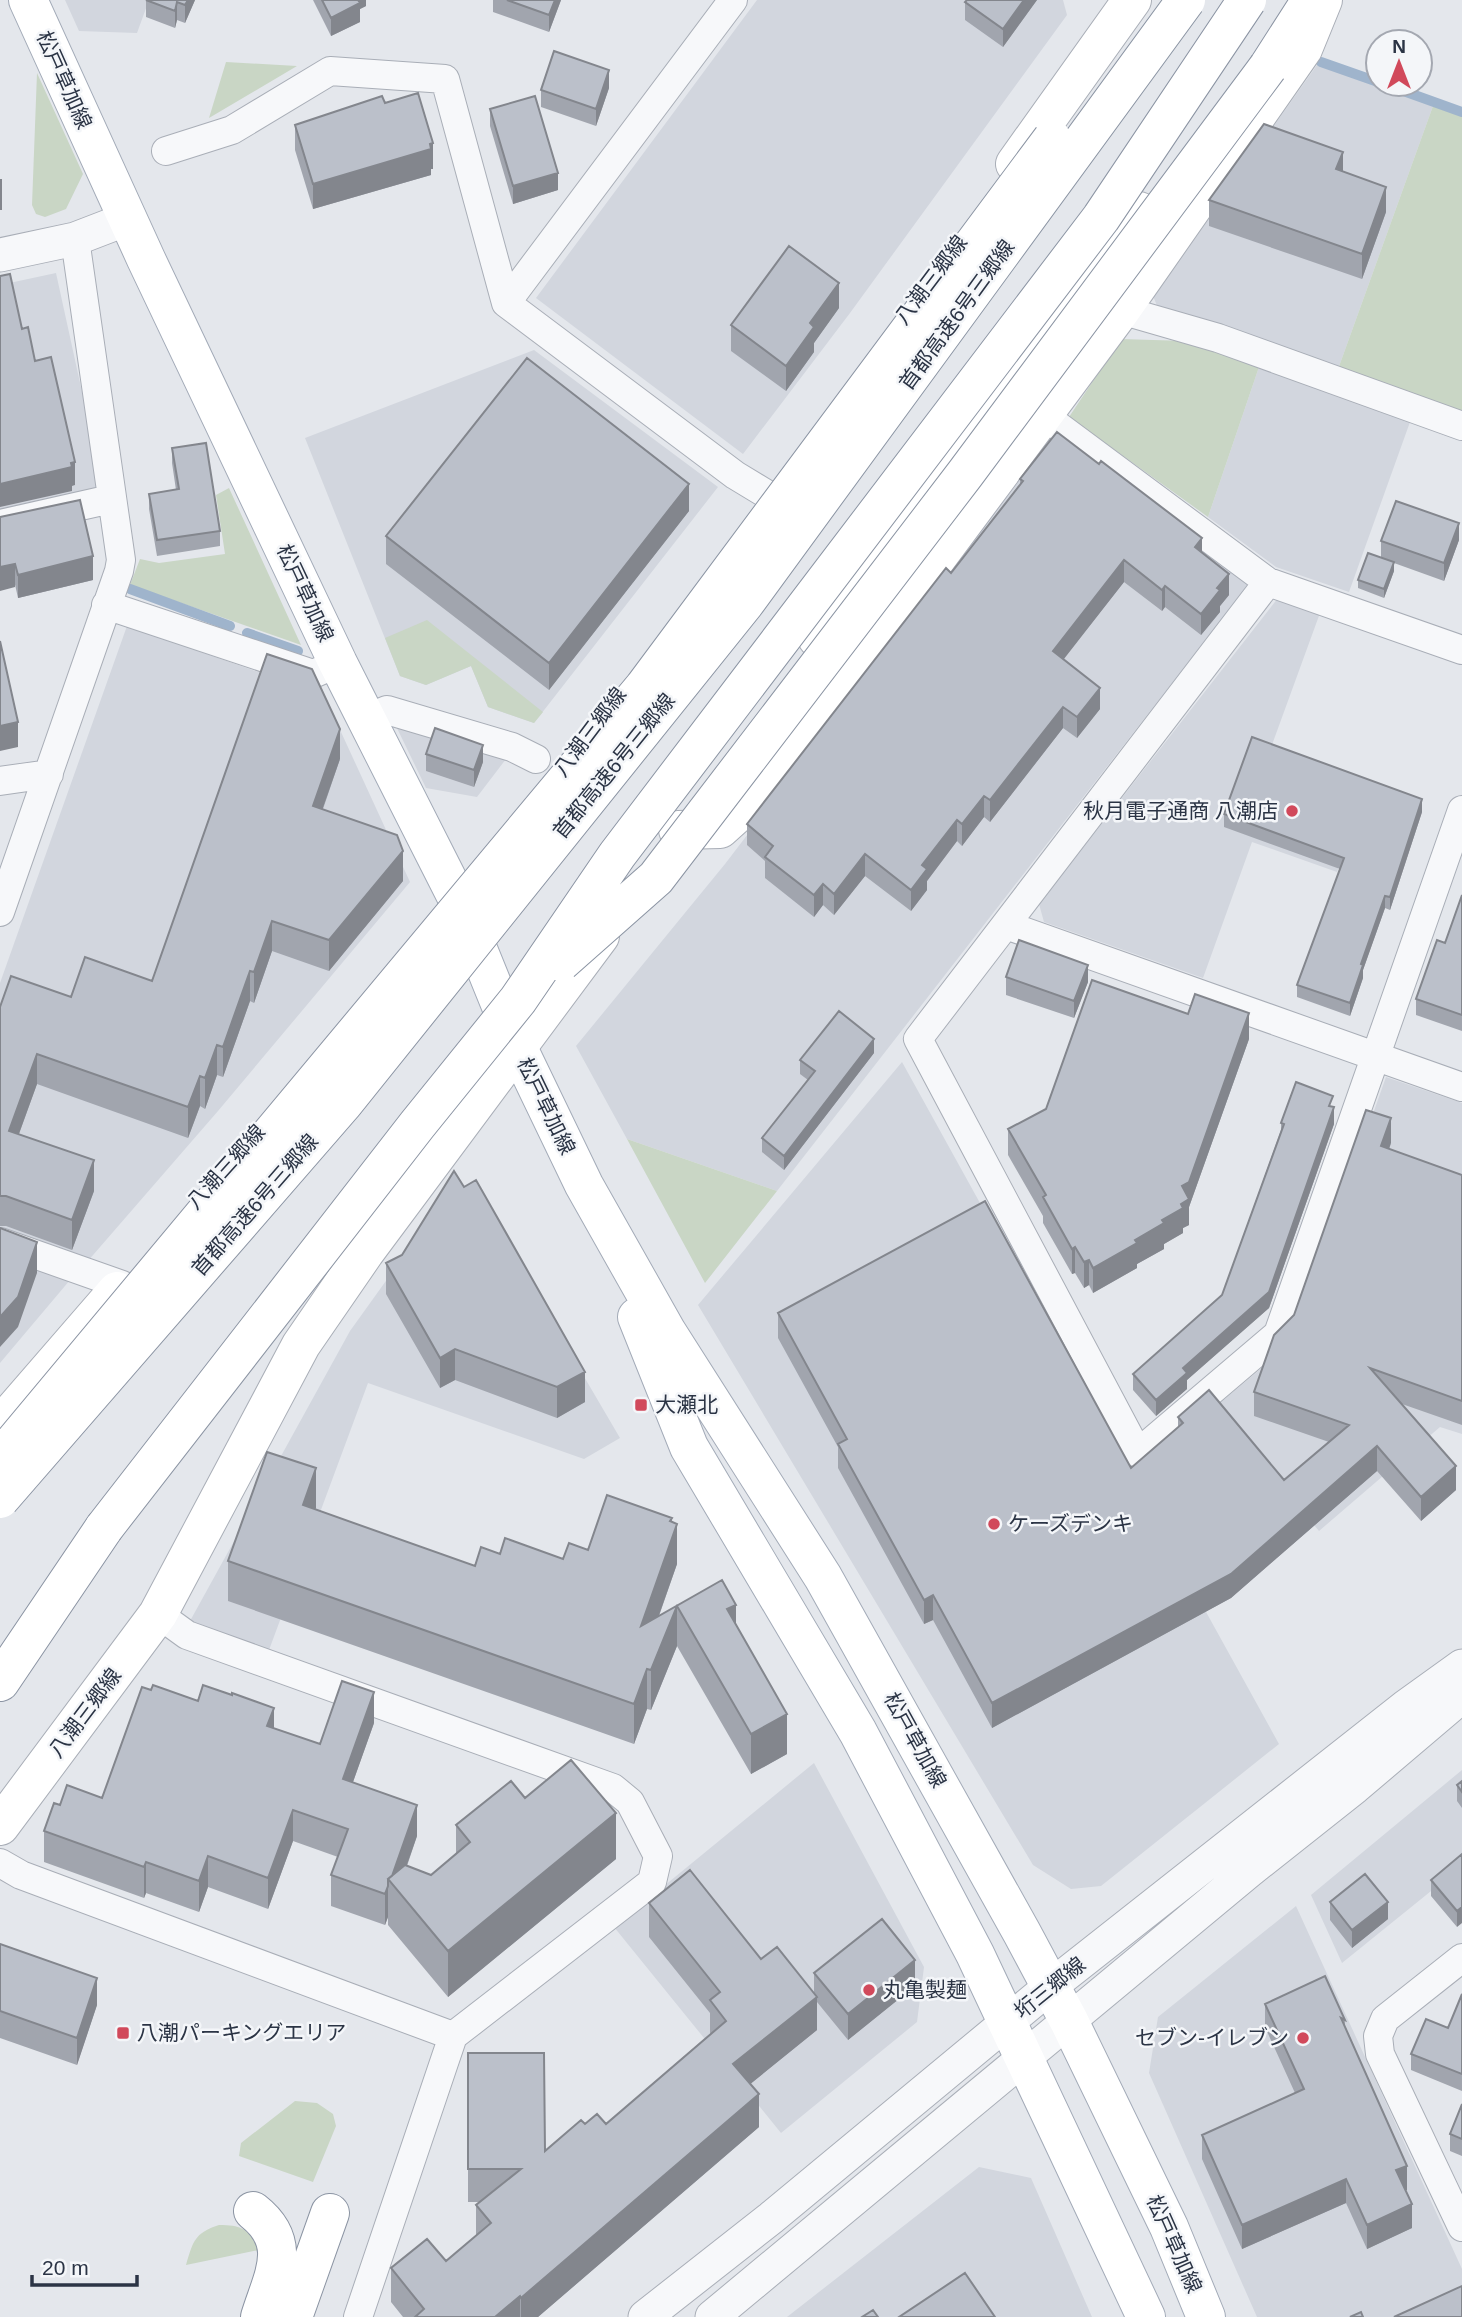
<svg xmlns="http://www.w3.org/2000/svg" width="1462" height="2317" font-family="Helvetica,'Noto Sans JP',sans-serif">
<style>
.built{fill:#d2d6de}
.green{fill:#c9d6c5}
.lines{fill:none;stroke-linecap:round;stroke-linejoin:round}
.stream{stroke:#9fb4cc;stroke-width:10}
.minor-casing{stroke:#a9aeb7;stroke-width:30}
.tertiary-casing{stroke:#a9aeb7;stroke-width:35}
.secondary-casing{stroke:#a9aeb7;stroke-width:40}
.primary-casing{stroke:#a3abb8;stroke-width:40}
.motorway-casing{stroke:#8b94a3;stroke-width:40}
.minor{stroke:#f7f8fa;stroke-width:28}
.tertiary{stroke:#f7f8fa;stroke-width:33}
.secondary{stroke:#fff;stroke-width:38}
.primary{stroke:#fff;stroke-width:38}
.motorway{stroke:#fff;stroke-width:38}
.motorway-bridge-casing{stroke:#8b94a3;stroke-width:40;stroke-linecap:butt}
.motorway-bridge{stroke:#fff;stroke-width:38}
.wall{fill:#a1a5ae}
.shaded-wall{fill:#83868d}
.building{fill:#bbc0ca;stroke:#83868d;stroke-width:2}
.poi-dot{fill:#d1495b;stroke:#f4f6f9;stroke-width:2.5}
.labels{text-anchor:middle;stroke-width:5;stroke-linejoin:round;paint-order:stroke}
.street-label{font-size:21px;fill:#2b3445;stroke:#f4f6f9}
.poi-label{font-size:21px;fill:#2b3445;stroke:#f4f6f9;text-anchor:start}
</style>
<rect width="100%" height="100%" fill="#e4e7ec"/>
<path class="built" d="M65,0H149L137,33L79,31Z
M757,0H1063L1067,15L850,313L743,454L536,298Z
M1317,65L1433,106L1337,372L1158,308L1153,296Z
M56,273L103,488L0,510V285Z
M534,350L718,487L534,723L488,707L471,666L426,685L400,676L305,438Z
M1259,367L1410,422L1349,592L1276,567L1208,517Z
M1051,438L1249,584L777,1191L627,1139L576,1046L725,864Z
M1278,598L1320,613L1269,753L1367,788L1337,872L1252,842L1203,978L1044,922L1039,904Z
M127,626L324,695L410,882L218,1111L87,1262L0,1231V983Z
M395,724L506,759L477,797L426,788Z
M902,1062L1279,1744L1101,1886L1071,1889L1033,1865L698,1305Z
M1386,1077L1462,1103V1434L1440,1427L1319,1531L1215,1407L1292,1343Z
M449,1193L477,1194L620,1438L584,1459L368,1383L269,1650L190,1621L350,1331Z
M0,1256L70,1280L0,1363Z
M814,1763L924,1967L917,2022L781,2133L614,1927Z
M1462,1770V1866L1342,1963L1311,1895Z
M1296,1906L1462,2269V2287L1396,2317H1257L1149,2073L1158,2017Z
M979,2167L1031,2178L1092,2317H787Z"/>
<path class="green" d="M226,62L297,66L209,118Z
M37,73L83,174L66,209L45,217L36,214L32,205Z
M1433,106L1462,116V417L1337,372Z
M1121,339L1186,341L1259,367L1208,517L1069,417Z
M229,488L301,645L130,585L140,559L159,563L225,554L216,495Z
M427,620L543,712L534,723L488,707L471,666L426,685L400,676L385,638Z
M627,1139L777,1191L705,1283Z
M295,2101L317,2103L333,2114L336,2126L313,2182L239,2156L241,2143Z
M219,2225C243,2225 248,2229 259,2250L186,2265C193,2242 194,2233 219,2225Z"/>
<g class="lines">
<path class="stream" d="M1321,62L1378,82
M1384,84L1462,112
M130,589L230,626
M247,633L298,651"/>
<defs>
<path id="minor" d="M166,151L232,130L330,71L445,79L506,303L735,475L768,495
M506,303L733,0
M1121,310L1218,338L1462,426
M1042,414L1268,582L1462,650
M0,524L111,499
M1268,582L918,1039L1138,1453L1278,1334L1462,810
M106,605L313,674L338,663
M365,719L387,710L512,747L536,759
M0,781L49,774
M0,912L119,571L121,560L75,239
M1006,925L1462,1087
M0,1242L122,1285
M158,1614L187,1635L613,1788L630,1802L658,1856L652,1882L453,2036L358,2317
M0,1863L21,1875L453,2036
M1462,1958L1385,2019L1378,2036L1380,2054L1462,2227"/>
<path id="tertiary" d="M0,255L75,239L127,219
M645,2317L771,2218L1051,1986L1405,1707L1462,1666
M712,2317L1249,1871L1355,1787L1462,1696"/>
<path id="secondary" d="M1015,164L1132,0
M817,638L978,415L1139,211
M678,830L720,829L740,811L931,566L1121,310L1303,49L1323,0
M0,1426L117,1291
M0,1826L158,1614L301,1345L365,1252L600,936"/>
<path id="primary" d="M28,0L146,259L338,663L458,900L518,1048L584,1185L667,1332L823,1577L1022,1933L1069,2021L1169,2227L1206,2317
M637,1317L689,1447L858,1732L975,1954L1146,2317"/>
<path id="motorway" d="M1268,67L1311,0
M0,1682L104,1528
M253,2211C294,2243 273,2275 260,2317
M293,2317L330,2213"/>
</defs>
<use href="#minor" class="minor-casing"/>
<use href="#tertiary" class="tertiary-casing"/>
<use href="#secondary" class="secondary-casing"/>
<use href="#primary" class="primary-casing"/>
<use href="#motorway" class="motorway-casing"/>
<use href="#minor" class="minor"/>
<use href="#tertiary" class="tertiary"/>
<use href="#secondary" class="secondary"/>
<use href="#primary" class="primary"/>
<use href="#motorway" class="motorway"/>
<defs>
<path id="motorway-bridge" d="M561,962L656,878L965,474L1268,67
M0,1459L644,687L1052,139
M0,1499L343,1104L745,603L1186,0
M104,1528L417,1125L518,1000L617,855L1101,218L1247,0"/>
</defs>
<use href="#motorway-bridge" class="motorway-bridge-casing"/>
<use href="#motorway-bridge" class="motorway-bridge"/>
</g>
<path class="wall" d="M146,0H195L185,23L177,20L175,28L146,17Z
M313,0H366V6L360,9V22L331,36Z
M493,0H561L549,32L493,12Z
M1037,0L1003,47L965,20V2Z
M609,88L596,126L541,107V90Z
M385,103L433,169H431V175L313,209L295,150V125Z
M490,109L558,190L513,204L490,126Z
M1343,172L1386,212L1362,279L1209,226V200Z
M839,308L814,343V352L786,391L731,351V325Z
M172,448L220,531V546L157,556L149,509V494L176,490L172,463Z
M1020,479L1202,552L1229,595L1220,606V612L1201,635L1165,607L1162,611L1124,582L1063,659L1100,709L1077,738L1063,728L990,822L984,817L962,846L957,841L927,881V890L911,911L865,876L834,915L823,905L814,917L765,878V861L747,845V824L951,573L1020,485Z
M689,511L549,690L386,564V536Z
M0,517L93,580L18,598Z
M1459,540L1444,581L1394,563V571L1384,598L1358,588V580L1381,558V541Z
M426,754L483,762L474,787L426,771Z
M340,759L323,809L403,881L329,971L272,951L254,1003L250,1001L223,1077L217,1075L205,1109L200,1106L188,1138L37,1084L19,1134L94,1191L72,1250L6,1226H0V1007L71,997L152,981Z
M1422,812L1390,910L1385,908L1363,970V978L1350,1016L1297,997V985L1340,869L1224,827V814Z
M1462,895V1031L1416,1015V999L1445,943Z
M1006,977L1088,982L1074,1018L1006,995Z
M1249,1039L1189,1207V1225L1183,1228V1233L1164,1244V1249L1137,1264V1268L1093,1293L1089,1285L1084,1288L1075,1273L1072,1274L1043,1223V1216L1008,1155V1129Z
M874,1053L784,1170L762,1152V1138L808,1080L800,1074V1060Z
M1333,1107L1334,1124L1269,1308L1187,1380V1389L1156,1416L1133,1390V1374L1222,1295L1281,1130V1123Z
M1391,1143L1389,1149L1462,1175V1425L1402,1404L1456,1490L1421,1521L1377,1471L1231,1598L992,1728L933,1620L924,1624L838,1468V1447L778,1338V1313L1131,1468L1178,1427V1417L1284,1480L1329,1442L1254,1416V1392L1294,1315Z
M464,1187L585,1402L557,1418L455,1380L440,1388L386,1294V1263L402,1255Z
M315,1509L475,1566L500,1554L563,1559L672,1522L677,1564L659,1616L722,1580L736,1624L787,1754L751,1774L677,1646L651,1710L647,1709L634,1744L228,1601V1561Z
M374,1723L353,1782L417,1836L407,1866L431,1875L456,1854V1825L525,1798L616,1859L448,1997L388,1925V1917L385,1925L331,1906V1875L338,1857L293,1841L268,1909L208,1887L199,1912L146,1893L144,1898L44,1862V1831L60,1805L102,1798L274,1728L320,1744Z
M1462,1781V1808L1457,1801V1785Z
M1462,1854L1457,1927L1431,1896V1880Z
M1330,1902L1388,1919L1352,1948L1330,1920Z
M649,1903L761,1959L814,1994V1973L915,1986L848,2040L817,2002V2030L750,2084L759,2127L538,2317H403L391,2302V2268L446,2261L476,2236V2205L480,2202H468V2053L545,2151L585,2124H606L710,2034V2013L649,1937Z
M0,1944L97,2005L77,2065L0,2038Z
M1325,1976L1345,2020V2027L1407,2190H1405L1412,2228L1367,2249L1346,2203L1242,2249L1202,2159V2135L1295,2093L1265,2027V2004Z
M1462,1994V2091L1411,2070V2054L1448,2028Z
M1462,2104V2156L1450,2151V2134Z"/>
<path class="shaded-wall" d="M188,0H195L185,23V5Z
M355,0H366V6L360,9V22L331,36V18Z
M555,0H561L549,32V15Z
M1024,0H1037L1003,47V29Z
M177,2V20L175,28V11Z
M609,70V88L596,126V109Z
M433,143V169H431V175L313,209V184Z
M1343,152V177L1336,169Z
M558,173V190L513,204V186Z
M0,179H2V210H0Z
M1386,187V212L1362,279V254Z
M839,283V308L814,343V352L786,391V366L810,323Z
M75,462V485L72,486V491L0,507V484Z
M689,484V511L549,690V663Z
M1459,523V540L1444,581V563Z
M1202,538V559L1195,547Z
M93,556V580L18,598V575Z
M1124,560V582L1053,673V651Z
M1394,562V571L1384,598V589Z
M15,564V587L0,591V567Z
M1229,574V595L1220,606V612L1201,635V614L1217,588Z
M1165,586V607L1162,611V590Z
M1100,688V709L1077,738V717Z
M1063,707V728L990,822V800Z
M18,722V747L0,751V726Z
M340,729V759L313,836V806Z
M483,745V762L474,787V770Z
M984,796V817L962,846V824Z
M1422,799V812L1390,910V897Z
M957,820V841L927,881V890L911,911V890L922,865Z
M403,851V881L329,971V940Z
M865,854V876L834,915V894Z
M823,884V905L814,917V895Z
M1385,896V908L1363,970V978L1350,1016V1003L1361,964Z
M272,921V951L254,1003V972Z
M1088,965V982L1074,1018V1001Z
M250,971V1001L223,1077V1047Z
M1249,1013V1039L1189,1207V1225L1183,1228V1233L1164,1244V1249L1137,1264V1268L1093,1293V1268L1135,1240L1162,1220L1182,1186Z
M874,1039V1053L784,1170V1156Z
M217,1045V1075L205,1109V1078Z
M37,1054V1084L9,1161V1131Z
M200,1076V1106L188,1138V1107Z
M1334,1107V1124L1269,1308L1187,1380V1389L1156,1416V1400L1183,1368Z
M1391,1118V1143L1381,1171V1146Z
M94,1160V1191L72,1250V1220Z
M37,1242V1273L18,1327L0,1347V1317Z
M1075,1247V1273L1072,1274V1249Z
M1089,1260V1285L1084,1288V1262Z
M455,1349V1380L440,1388V1358Z
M585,1372V1402L557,1418V1387Z
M1377,1446V1471L1231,1598L992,1728V1703Z
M1456,1466V1490L1421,1521V1497Z
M316,1468V1508L303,1545V1505Z
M672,1518V1540L677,1524V1564L641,1666V1626Z
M933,1595V1620L924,1624V1600Z
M736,1605V1645L727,1609Z
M677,1606V1646L651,1710V1670Z
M647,1669V1709L634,1744V1704Z
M374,1692V1723L343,1810V1779Z
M274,1708V1739L267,1726Z
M787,1714V1754L751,1774V1734Z
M417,1805V1836L398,1890L390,1881Z
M293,1810V1841L268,1909V1878Z
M616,1813V1859L448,1997V1951Z
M208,1856V1887L199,1912V1881Z
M146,1862V1893L144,1898V1867Z
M388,1886V1917L385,1925V1894Z
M1388,1902V1919L1352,1948V1930Z
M1462,1907V1923L1457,1927V1911Z
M915,1960V1986L848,2040V2014Z
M97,1978V2005L77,2065V2038Z
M817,1997V2030L733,2098V2064Z
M759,2094V2127L538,2317H521V2298Z
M1407,2166V2190L1396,2194V2170Z
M1346,2179V2203L1242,2249V2225Z
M1412,2204V2228L1367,2249V2225Z
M520,2296V2317H495Z"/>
<path class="building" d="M146,0H188L185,5L177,2L175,11Z
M322,0H358L360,3L331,18Z
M507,0H555L549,15Z
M967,0H1024L1003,29L965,2Z
M554,51L609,70L596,109L541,90Z
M418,93L433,143L430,144L431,149L313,184L295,125L382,96L385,103Z
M535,96L558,173L513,186L490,109Z
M1264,124L1343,152L1336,169L1386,187L1362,254L1209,200Z
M789,246L839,283L810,323L814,327L786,366L731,325Z
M10,274L22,329L28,327L35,361L51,357L75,462L71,463L72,467L0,484V276Z
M527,358L689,484L549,663L386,536Z
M1057,432L1099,464L1101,461L1202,538L1195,547L1229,574L1217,588L1220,590L1201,614L1165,586L1162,590L1124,560L1053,651L1100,688L1077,717L1063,707L990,800L984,796L962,824L957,820L922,865L927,869L911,890L865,854L834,894L823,884L814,895L765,857L773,846L747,824L946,568L951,573L1023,481L1020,479Z
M206,443L220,531L157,540L149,494L179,489L172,448Z
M80,500L93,556L18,575L15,564L0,567V517Z
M1396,501L1459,523L1444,563L1381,541Z
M1368,553L1394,562L1384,589L1358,580Z
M0,641L18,722L0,726Z
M267,654L312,669L340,729L313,806L397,835L403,851L329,940L272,921L254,972L250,971L223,1047L217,1045L205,1078L200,1076L188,1107L37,1054L9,1131L94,1160L72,1220L6,1196H0V1007L11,976L71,997L85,957L152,981Z
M435,728L483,745L474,770L426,754Z
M1252,737L1422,799L1390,897L1385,896L1361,964L1363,965L1350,1003L1297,985L1344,858L1224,814Z
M1462,895V1015L1416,999L1437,940L1445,943Z
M1019,940L1088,965L1074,1001L1006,977Z
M1092,980L1188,1014L1195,994L1249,1013L1189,1182L1182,1186L1189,1199L1181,1204L1183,1208L1162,1220L1164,1223L1135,1240L1137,1243L1093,1268L1089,1260L1084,1262L1075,1247L1072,1249L1043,1197L1046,1195L1008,1129L1046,1109Z
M839,1011L874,1039L784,1156L762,1138L815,1071L800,1060Z
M1296,1082L1333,1096L1329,1106L1334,1107L1269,1292L1183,1368L1187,1373L1156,1400L1133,1374L1222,1295L1284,1124L1281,1123Z
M1366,1110L1391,1118L1381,1146L1462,1175V1401L1370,1368L1456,1466L1421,1497L1377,1446L1231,1574L992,1703L933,1595L924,1600L838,1444L847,1439L778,1313L985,1201L1131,1468L1183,1423L1178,1417L1209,1390L1284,1480L1349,1425L1254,1392L1274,1335L1294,1315Z
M454,1171L464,1187L476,1180L585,1372L557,1387L455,1349L440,1358L386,1263L402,1255Z
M0,1228L37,1242L18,1297L0,1317Z
M267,1452L316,1468L303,1505L475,1566L481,1547L500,1554L505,1538L563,1559L569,1543L588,1550L607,1495L672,1518L670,1521L677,1524L641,1626L722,1580L736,1605L727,1609L787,1714L751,1734L677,1606L651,1670L647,1669L634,1704L228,1561Z
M342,1681L374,1692L343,1779L417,1805L392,1876L388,1879V1886L385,1894L331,1875L348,1829L293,1810L268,1878L208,1856L199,1881L146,1862L144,1867L44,1831L54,1803L60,1805L67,1785L102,1798L142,1687L151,1690L153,1685L198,1701L203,1685L232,1695V1693L274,1708L267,1726L320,1744Z
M571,1760L616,1813L448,1951L388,1879L405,1865L431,1875L470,1842L456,1825L511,1781L525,1798Z
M1462,1781V1792L1457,1785Z
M1462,1854V1907L1457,1911L1431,1880Z
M690,1870L761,1959L777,1947L817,1997L733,2064L759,2094L521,2298L520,2296L495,2317H415L424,2309L391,2268L427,2239L446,2261L491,2223L476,2205L521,2169H468V2053H544L545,2151L581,2120L585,2124L597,2114L606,2124L726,2021L710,2000L720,1992L649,1903Z
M1365,1874L1388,1902L1352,1930L1330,1902Z
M882,1919L915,1960L848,2014L814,1973Z
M0,1944L97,1978L77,2038L0,2011Z
M1325,1976L1345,2020L1341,2018L1407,2166L1396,2170L1412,2204L1367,2225L1346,2179L1242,2225L1202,2135L1304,2089L1265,2004Z
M1462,1994V2074L1411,2054L1426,2019L1448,2028Z
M1462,2104V2139L1450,2134Z
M965,2273L995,2317H899Z
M1462,2286V2317H1394Z
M873,2310L878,2317H862Z
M1361,2312L1363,2317H1350Z"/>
<g class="poi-dot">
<circle cx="1292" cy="811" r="7"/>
<rect x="634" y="1398" width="14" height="14" rx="3.5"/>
<circle cx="994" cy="1524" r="7"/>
<circle cx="869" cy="1990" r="7"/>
<rect x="116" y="2026" width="14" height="14" rx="3.5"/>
<circle cx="1303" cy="2038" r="7"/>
</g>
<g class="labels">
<g class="street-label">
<text transform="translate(64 80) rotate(66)" y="7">松戸草加線</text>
<text transform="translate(931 280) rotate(-53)" y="7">八潮三郷線</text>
<text transform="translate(957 315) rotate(-54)" y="7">首都高速6号三郷線</text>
<text transform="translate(305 593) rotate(65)" y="7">松戸草加線</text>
<text transform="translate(590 732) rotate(-53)" y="7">八潮三郷線</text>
<text transform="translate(614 766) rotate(-51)" y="7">首都高速6号三郷線</text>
<text transform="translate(546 1106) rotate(64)" y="7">松戸草加線</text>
<text transform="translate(226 1167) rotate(-48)" y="7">八潮三郷線</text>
<text transform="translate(255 1205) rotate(-49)" y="7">首都高速6号三郷線</text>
<text transform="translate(85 1713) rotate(-53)" y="7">八潮三郷線</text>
<text transform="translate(915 1740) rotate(61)" y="7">松戸草加線</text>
<text transform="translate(1050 1988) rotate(-39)" y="7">垳三郷線</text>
<text transform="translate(1174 2244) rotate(66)" y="7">松戸草加線</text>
</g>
<g class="poi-label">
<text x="1278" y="818" text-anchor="end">秋月電子通商 八潮店</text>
<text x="655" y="1412">大瀬北</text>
<text x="1008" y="1531">ケーズデンキ</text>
<text x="883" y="1997">丸亀製麺</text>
<text x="137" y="2040">八潮パーキングエリア</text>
<text x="1289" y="2045" text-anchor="end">セブン-イレブン</text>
</g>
</g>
<g transform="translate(1399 63)"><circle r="33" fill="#f4f6f9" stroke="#a4a8b1" stroke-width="2"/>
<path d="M0-5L12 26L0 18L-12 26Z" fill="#d1495b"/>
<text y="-10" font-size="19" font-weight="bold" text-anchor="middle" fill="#2b3445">N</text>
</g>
<path d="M32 2275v10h105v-10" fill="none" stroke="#2b3445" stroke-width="3.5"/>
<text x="42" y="2275" font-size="21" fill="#2b3445" stroke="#f4f6f9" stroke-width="5" paint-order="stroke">20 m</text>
</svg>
